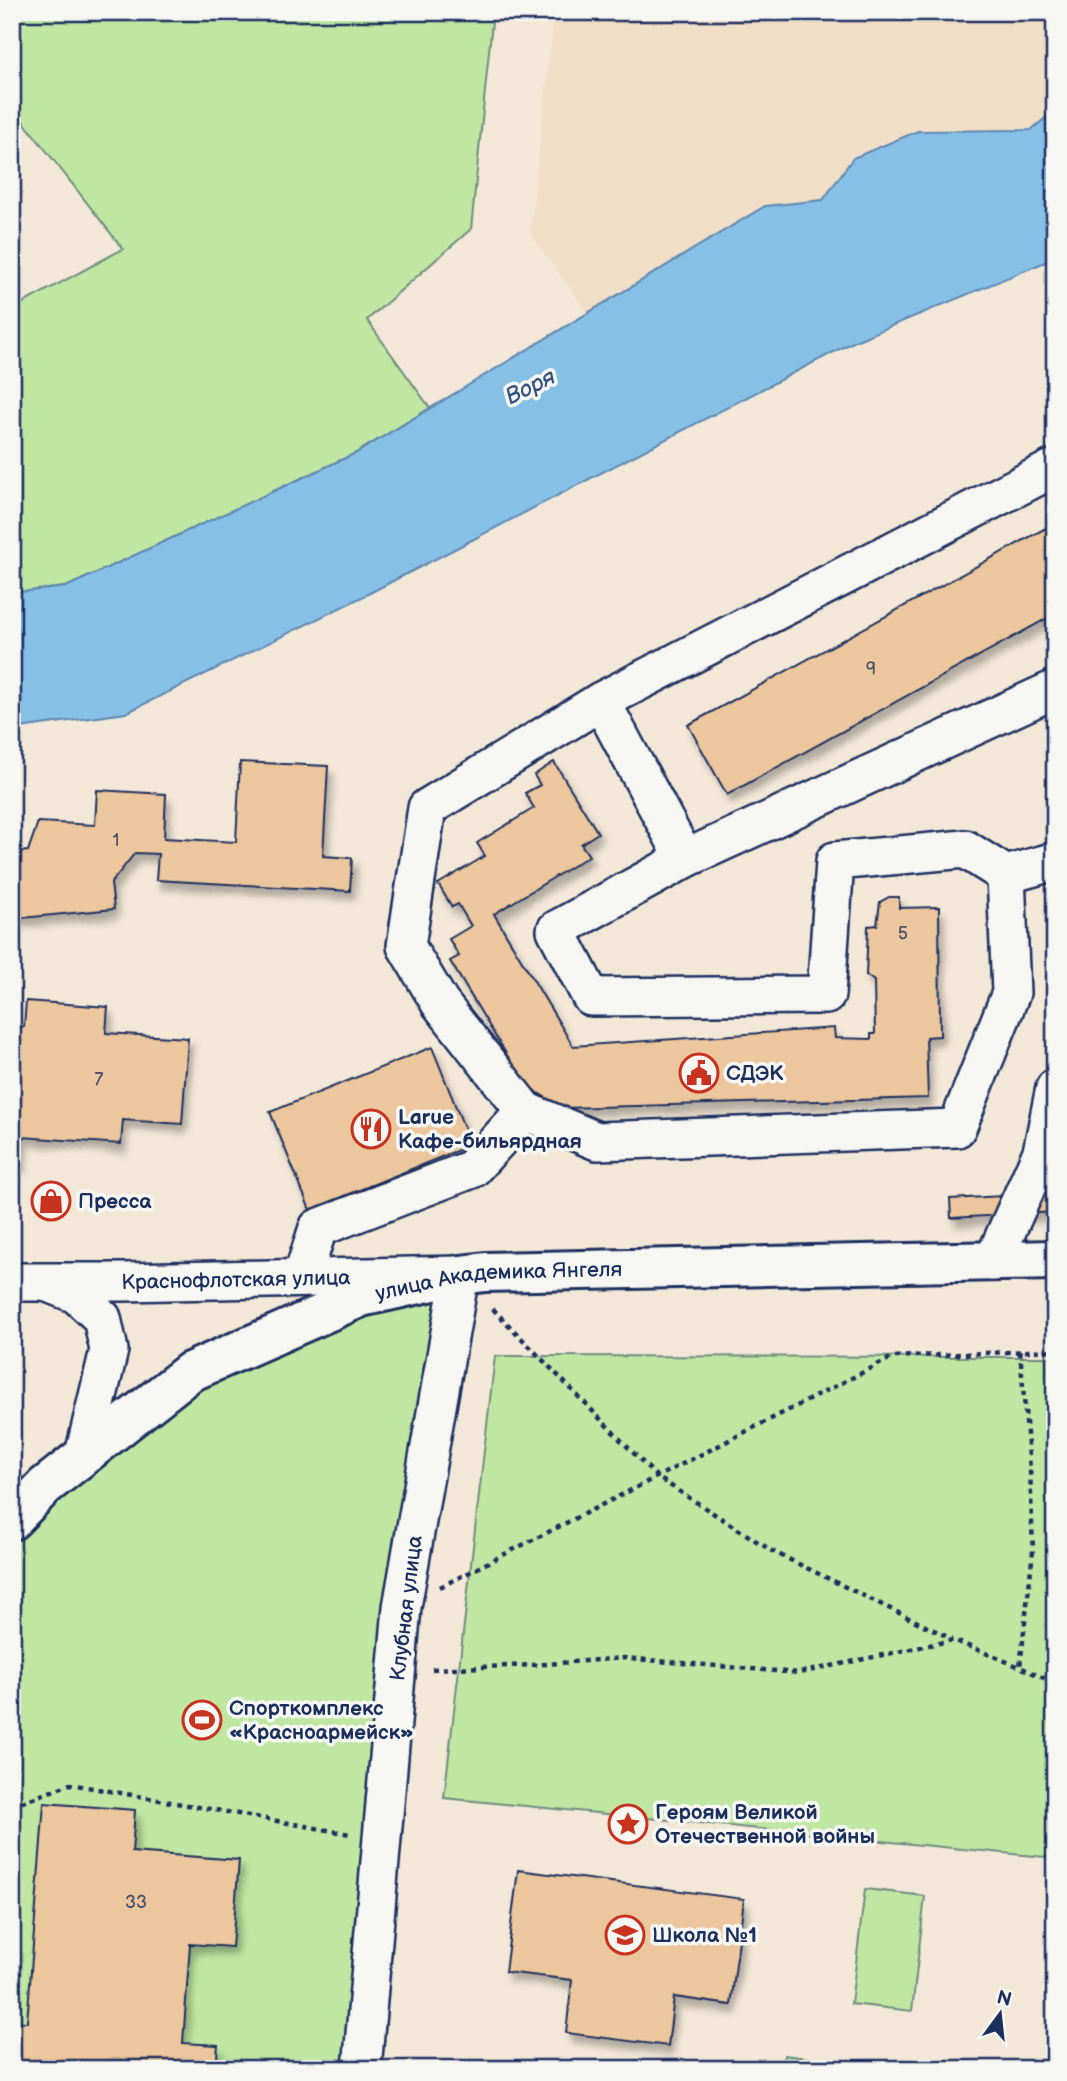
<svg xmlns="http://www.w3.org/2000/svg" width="1067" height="2081" font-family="'Balsamiq Sans',sans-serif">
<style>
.built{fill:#f1dec6}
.green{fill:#c0e7a2;stroke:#6e8b80;stroke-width:2}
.water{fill:#87c0e6;stroke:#5c86b0;stroke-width:2}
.building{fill:#ecc69c;stroke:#1b2f5e;stroke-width:2;filter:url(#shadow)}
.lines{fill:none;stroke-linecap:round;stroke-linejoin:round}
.minor-casing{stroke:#1b2f5e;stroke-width:42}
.major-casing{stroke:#1b2f5e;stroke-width:44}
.path{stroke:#1b2f5e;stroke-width:4.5;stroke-dasharray:5 5;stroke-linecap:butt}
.minor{stroke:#f6f6f2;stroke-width:37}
.major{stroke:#f6f6f2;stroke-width:38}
.labels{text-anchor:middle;stroke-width:7;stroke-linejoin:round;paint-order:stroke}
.number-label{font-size:18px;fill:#4f556e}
.poi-label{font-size:21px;font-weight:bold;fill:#1b2f5e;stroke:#f6f6f2;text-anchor:start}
.street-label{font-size:21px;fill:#1b2f5e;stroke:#f6f6f2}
.water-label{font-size:23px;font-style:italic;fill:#365380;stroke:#f6f6f2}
</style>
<defs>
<filter id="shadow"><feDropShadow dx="4.5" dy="8" stdDeviation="3.5" flood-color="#0004"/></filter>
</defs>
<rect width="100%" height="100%" fill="#f3e8d8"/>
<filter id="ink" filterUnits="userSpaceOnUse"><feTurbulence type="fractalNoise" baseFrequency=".0143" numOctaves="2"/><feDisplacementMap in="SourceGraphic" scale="14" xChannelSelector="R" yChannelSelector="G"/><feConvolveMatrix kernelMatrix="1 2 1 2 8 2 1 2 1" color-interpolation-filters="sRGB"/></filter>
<g filter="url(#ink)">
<path class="built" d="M554,12H1055V110L1031,130L917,131L853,158L823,200L765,206L588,313L530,234Z"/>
<path class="green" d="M12,12H493L471,229L367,320L430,408L356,453L66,587L12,593V309L123,249L12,107Z
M460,1275L362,2069H12V1521L190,1372Z
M495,1356L1055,1357V1858L444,1798Z
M865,1889L925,1896L912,2011L851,2004Z
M784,2055L892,2069H782Z"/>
<path class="water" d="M1055,110V258L855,341L364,596L126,713L12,729V593L66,587L356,453L765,206L823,200L853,158L918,131L1031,130Z"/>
<path class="building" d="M1055,523V614L727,795L688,725Z
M240,762L328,766L323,856L352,858L350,891L156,880L158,854L135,853L111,883L114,909L12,919V853L28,851L38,822L95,825L97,790L166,794L164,838L236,842Z
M554,762L598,833L581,844L589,856L494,914L573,1046L834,1028L835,1038L871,1039V1034H875L874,981L866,975L868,926L877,925L880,902L889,897H899V908L939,907L940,1036L926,1037L928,1098L563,1108L525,1085L450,961L459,956L449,939L471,926L458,904L452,907L438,884L485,856L477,843L534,808L525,793L540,785L534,775Z
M26,1001L108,1007L106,1033L188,1038L182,1124L123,1120L121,1144L22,1137L20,1164H12V1026L24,1027Z
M432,1047L471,1145L310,1210L270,1112Z
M1055,1193V1212L951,1218L950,1199Z
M44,1803L135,1810L132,1852L239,1860L232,1947L190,1944L183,2043L218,2045L216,2069H12V2021L27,2022Z
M518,1870L744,1899L731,2005L674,1997L668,2046L566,2033L572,1980L505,1972Z"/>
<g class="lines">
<defs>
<g id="minor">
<path d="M1055,470L1052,469L601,701L685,859L1055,689"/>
<path d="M685,859L556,930L591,997L826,995L835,861L965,849L1006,875"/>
<path d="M525,1111L440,1003L406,946L427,808L601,701"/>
<path d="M993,1262L1042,1152L1055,1088"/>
<path d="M302,1278L318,1228L472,1169L525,1111L597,1141L957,1128L1011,993L1006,875L1055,861"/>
<path id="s1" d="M12,1282H123L460,1275L402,1607L362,2069"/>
<path d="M48,1283L76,1294L102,1318L109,1350L84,1455"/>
</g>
<g id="major">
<path id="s2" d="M12,1520L45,1486L190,1372L361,1297L460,1275L486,1272L1055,1260"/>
</g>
</defs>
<use href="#minor" class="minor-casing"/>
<use href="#major" class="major-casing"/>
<path class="path" d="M493,1309L657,1477L772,1551L952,1639
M1020,1351L1030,1469L1033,1551L1020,1667
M440,1587L893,1357L1055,1350
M432,1669L533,1665L624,1658L799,1673L953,1640L1020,1667L1055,1683
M12,1806L70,1784L350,1834"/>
<use href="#minor" class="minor"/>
<use href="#major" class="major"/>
</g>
</g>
<defs>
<symbol id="civic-ring" viewBox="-11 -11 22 22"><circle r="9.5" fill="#f6f6f2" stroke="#c8321e" stroke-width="1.5"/><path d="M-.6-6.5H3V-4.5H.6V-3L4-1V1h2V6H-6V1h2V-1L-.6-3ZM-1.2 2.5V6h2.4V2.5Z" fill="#c8321e"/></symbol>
<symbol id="restaurant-ring" viewBox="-11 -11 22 22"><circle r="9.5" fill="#f6f6f2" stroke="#c8321e" stroke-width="1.5"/><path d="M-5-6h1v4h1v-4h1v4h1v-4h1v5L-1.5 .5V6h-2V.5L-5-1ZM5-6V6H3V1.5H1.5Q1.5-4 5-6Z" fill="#c8321e"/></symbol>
<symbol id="shop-ring" viewBox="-11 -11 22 22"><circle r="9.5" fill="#f6f6f2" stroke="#c8321e" stroke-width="1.5"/><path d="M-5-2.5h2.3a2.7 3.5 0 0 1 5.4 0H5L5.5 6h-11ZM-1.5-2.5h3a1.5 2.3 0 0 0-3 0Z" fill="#c8321e"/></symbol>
<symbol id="stadium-ring" viewBox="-11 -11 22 22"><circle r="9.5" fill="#f6f6f2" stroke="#c8321e" stroke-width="1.5"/><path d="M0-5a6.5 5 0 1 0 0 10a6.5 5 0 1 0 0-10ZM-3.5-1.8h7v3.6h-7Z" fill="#c8321e"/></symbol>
<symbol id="sight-ring" viewBox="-11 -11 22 22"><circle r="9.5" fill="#f6f6f2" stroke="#c8321e" stroke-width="1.5"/><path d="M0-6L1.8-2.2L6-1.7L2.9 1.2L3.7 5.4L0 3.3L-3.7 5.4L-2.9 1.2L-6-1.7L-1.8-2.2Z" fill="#c8321e"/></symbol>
<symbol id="school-ring" viewBox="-11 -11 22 22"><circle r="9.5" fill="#f6f6f2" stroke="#c8321e" stroke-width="1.5"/><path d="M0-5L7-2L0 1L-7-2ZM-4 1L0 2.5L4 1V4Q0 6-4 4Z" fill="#c8321e"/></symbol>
</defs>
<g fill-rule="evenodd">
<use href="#civic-ring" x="677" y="1051" width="44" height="44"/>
<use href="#restaurant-ring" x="349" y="1107" width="44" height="44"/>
<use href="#shop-ring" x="29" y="1179" width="44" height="44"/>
<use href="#stadium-ring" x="180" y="1698" width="44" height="44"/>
<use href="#sight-ring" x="606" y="1802" width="44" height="44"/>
<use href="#school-ring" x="603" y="1913" width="44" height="44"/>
</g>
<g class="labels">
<g class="number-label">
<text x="871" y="675">9</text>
<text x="116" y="846">1</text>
<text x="903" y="939">5</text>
<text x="99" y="1085">7</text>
<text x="136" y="1908">33</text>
</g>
<g class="poi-label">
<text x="726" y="1080">СДЭК</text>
<text x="398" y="1124">Larue<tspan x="398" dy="24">Кафе-бильярдная</tspan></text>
<text x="78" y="1208">Пресса</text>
<text x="229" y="1715">Спорткомплекс<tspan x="229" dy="24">«Красноармейск»</tspan></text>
<text x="655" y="1819">Героям Великой<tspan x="655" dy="24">Отечественной войны</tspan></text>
<text x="652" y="1942">Школа №1</text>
</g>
<g class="street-label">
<text dy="7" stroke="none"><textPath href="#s1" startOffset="224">Краснофлотская улица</textPath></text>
<text dy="7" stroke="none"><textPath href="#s2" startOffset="558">улица Академика Янгеля</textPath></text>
<text transform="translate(406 1608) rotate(-83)" y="7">Клубная улица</text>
</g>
<g class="water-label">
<text transform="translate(530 386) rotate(-26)" y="8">Воря</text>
</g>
</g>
<rect width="1067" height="2081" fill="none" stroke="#f6f6f2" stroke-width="42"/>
<rect x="21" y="21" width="1025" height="2039" fill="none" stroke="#1b2f5e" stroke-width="2.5" filter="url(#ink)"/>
<g transform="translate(1000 2014) rotate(15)" stroke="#f6f6f2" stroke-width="5" paint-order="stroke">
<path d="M0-5L12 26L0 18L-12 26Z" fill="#1b2f5e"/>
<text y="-10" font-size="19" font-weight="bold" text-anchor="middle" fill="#1b2f5e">N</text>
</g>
</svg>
